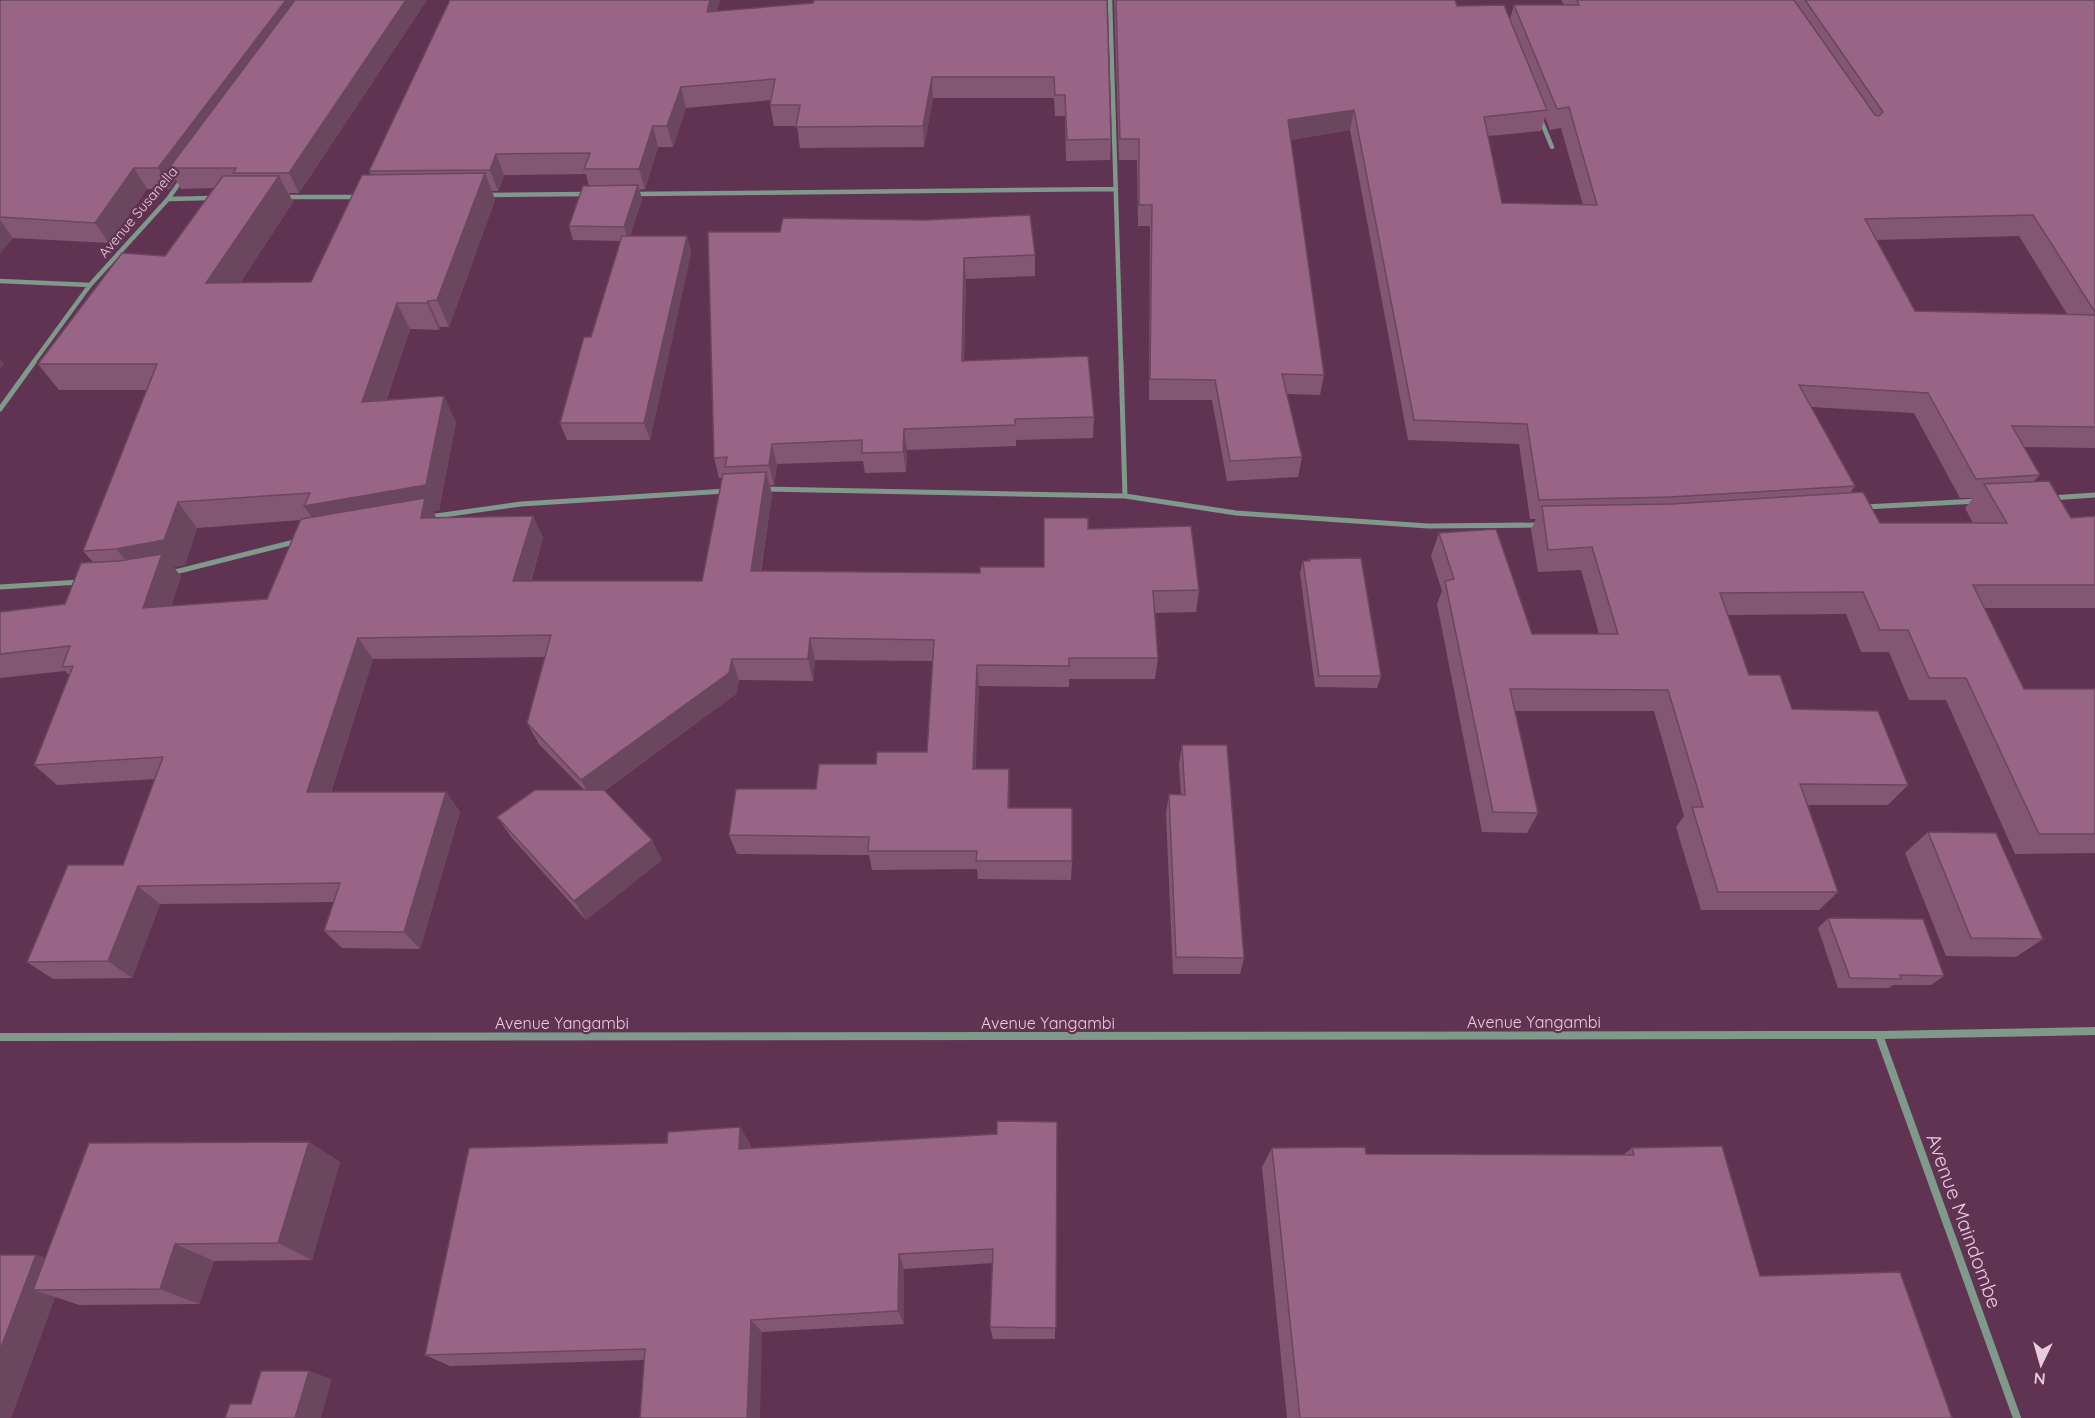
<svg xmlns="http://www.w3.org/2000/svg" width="2095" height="1418" font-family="Quicksand,sans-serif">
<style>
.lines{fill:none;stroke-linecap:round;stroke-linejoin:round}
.street-far2{stroke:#7f998a;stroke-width:4.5}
.street-far1{stroke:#7f998a;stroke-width:5}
.street{stroke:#7f998a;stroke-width:8}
.wall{fill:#835773;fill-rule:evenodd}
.shaded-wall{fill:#6a475e}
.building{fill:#986586;stroke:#6a475e;stroke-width:1.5}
.labels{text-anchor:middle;stroke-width:4.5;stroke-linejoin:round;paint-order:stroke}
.far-street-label{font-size:14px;fill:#e8cbdd;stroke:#613352}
.street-label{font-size:16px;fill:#e8cbdd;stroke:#613352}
.near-street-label{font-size:20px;fill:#e8cbdd;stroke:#613352}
</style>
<rect width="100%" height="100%" fill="#613352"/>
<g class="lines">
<path class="street-far2" d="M1110,0L1121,363
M1540,118L1552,147
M633,194L1116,189
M486,195L587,194
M282,197H359
M168,199L212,198
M0,281L90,285
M33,363L90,285L168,199L182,179"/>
<path class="street-far1" d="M1121,362L1125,496
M0,409L34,362
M763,489L1125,496L1236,513L1428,526L1540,525
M2051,498L2095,495
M1865,507L1978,501
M429,517L521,504L726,491
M171,573L298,541
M0,587L80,582"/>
<path class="street" d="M1879,1035L2017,1418
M0,1037L1879,1035L2095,1031"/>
</g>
<path class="wall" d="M0,0H427L299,193H289L293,202L240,283L311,282L371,175L369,171L717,11L1107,0L1111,139L1110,160L1066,161L1065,116H1055L1054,98H933L924,147L800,148L797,126H774L770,105L771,100L686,108L673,147H658L645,189L639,190L642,199L630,236H687L691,253L650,440H567L560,423L591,337L621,241L573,240L569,226L589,186L586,174L504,175L498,191H492L495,200L449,327H440L439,330L410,329L386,401L456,422L439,510L433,511L436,518L533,516L543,538L531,581H702L722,478H719L714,458L708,232L1035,255V276L966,279L964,361L1094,417L1093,438L1016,440V446L907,450L906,472L865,473L863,461L777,464L774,485H770L772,495L761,571L980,573L1044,567L1088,529L1199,590L1196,612L1155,613L1158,658L1155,679H1069V687L979,686L975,769H1009V808L1072,861L1071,880L978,879L977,869L872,870L869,855L737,854L729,835L816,789L876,764L927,752L933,661L815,660L813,681L739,680L736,694L604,791L662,860L586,920L512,838L497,817L584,790L539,744L527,723L546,657L373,659L331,792H446L460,812L420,949L342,948L324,931L334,902L160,904L132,978L53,979L27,962L123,865L155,779L57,785L34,765L70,675L65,671L0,678V612L65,604L93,562L83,551L147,390H59L38,364L165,256L214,188L181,189L176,180L170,189H147L109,243L13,238L0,253ZM301,520L267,599L171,606L181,576L173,567L185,565L197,528Z
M1114,0H1455L1457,6L1510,19L1514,5H1564L1561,0H2095V448L2024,447L2040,475L2034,481L2071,518L2095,516V608H1984L2024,689H2095V853L2015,854L1946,700H1909L1889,652H1861L1846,614L1728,615L1749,675L1792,709L1908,785L1888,805H1807L1838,892L1819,910H1701L1676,827L1684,816L1654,711H1515L1538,813L1527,833L1482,832L1437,604L1442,591L1431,556L1439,533L1532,634H1599L1581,570L1538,572L1531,529L1536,519H1530L1519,444L1408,440L1350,130L1290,140L1324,375L1320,395L1287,394L1302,457L1298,477L1227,481L1212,400H1149L1150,226H1138L1137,160H1119ZM1545,117L1550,130L1561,128L1583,205L1502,203L1488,136L1541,131ZM2019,236L2067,314L1915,311L1876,240ZM1811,407L1914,413L1960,498H1973L1965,508L1973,523H1880L1850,493L1855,486Z
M1309,559L1381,676L1377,688L1315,687L1300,573L1303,561H1309Z
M1182,745L1244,958L1240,974H1173L1166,813L1169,794L1181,795L1179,764Z
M1928,832L2043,939L2016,957L1946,956L1905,853Z
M1828,918L1944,976L1931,985H1893L1889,988H1838L1818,928Z
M1057,1122L1055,1339H993L990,1327L993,1263L904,1269V1324L762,1332L645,1360L450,1366L425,1355L667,1143L740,1127L751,1146V1148L997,1134Z
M309,1142L340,1162L312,1260L214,1261L199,1304L79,1305L55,1297L11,1418H0L36,1255L45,1258Z
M1272,1148L1366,1154L1623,1155L1632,1148L1760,1276L1952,1418H1287L1262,1167Z"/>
<path class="shaded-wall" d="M286,0H311L169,168L176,180L170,189L158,168Z
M406,0H427L299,193L289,173Z
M710,0H720L712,33L707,12Z
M932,77L933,98L924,147L923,126Z
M681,87L686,108L673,147L667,126Z
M1354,110L1350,130L1284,141L1288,120Z
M653,126L658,147L645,189L639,169Z
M496,154L504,175L498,191L490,170Z
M134,168L147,189L109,243L95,223Z
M485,173L495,200L449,327L437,300Z
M279,176L293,202L223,309L206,283Z
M638,185L642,199L628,241L624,227Z
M0,220L13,238L0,253Z
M687,236L691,253L650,440L644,423Z
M964,258L966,279L963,381L962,361Z
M428,301L440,327L439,330L427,303Z
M397,303L410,329L376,428L362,402Z
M0,360L4,364L0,369Z
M444,396L456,422L439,510L433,511L437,520L321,531L304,506Z
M904,429L907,450L906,472L903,452Z
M772,444L777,464L774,485L769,465Z
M766,472L772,495L757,593L751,571Z
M178,502L197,528L185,565L173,567L181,576L163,630L143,608L137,573L116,549Z
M533,516L543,538L524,603L513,581Z
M358,638L373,659L324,812L307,792Z
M810,638L815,660L813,681L808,659Z
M732,659L739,680L736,694L592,799L581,780Z
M977,665L979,686L975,789L973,769Z
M1009,769L1010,788L1009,827L1008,808Z
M446,792L460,812L420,949L404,932Z
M652,840L662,860L586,920L574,901Z
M138,886L160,904L132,978L108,961Z
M740,1127L751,1146L750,1167L739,1149Z
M309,1142L340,1162L312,1260L278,1243Z
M175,1244L214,1261L199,1304L160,1289Z
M899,1254L904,1269V1324L898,1311Z
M36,1255L66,1266L33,1290L55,1297L11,1418H0V1350Z
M751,1320L762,1332L760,1418H747Z
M309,1371L332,1379L321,1418H295Z"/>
<path class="building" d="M0,0H286L158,168H134L95,223L0,217Z
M295,0H406L289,173H233L236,168H169Z
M450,0H710L707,12L813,3L814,0H1107L1111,139L1067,140L1065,95H1055L1054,77H932L923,126L796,127L800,105H770L775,79L681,87L667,126H653L639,169H584L590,153L496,154L490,170L369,171Z
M1116,0H1455L1457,6L1504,5L1547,110L1484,117L1502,203L1597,205L1569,107L1557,109L1514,5H1579L1577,0H1794L1875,115L1879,116L1883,112L1805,0H2095V312L2033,215L1865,219L1915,311L2095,315V427L2012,426L2040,475L1976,479L1928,393L1799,385L1855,486L1670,497L1539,500L1527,424L1414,420L1354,110L1288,120L1324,375L1282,374L1302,457L1230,461L1215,380L1150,379L1152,205H1139V139H1120Z
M485,173L437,300L428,301L427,303H397L362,402L444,396L426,485L304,506L310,493L178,502L164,540L116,549L83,551L157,364H38L122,253L165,256L223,176H279L206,283L311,282L362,175Z
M638,185L624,227L569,226L583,186Z
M1030,215L1035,255L964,258L962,361L1088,356L1094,417L1015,419V425L904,429L903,452L862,453V440L772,444L769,465L725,467L727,457L714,458L708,232H780L783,218L926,220Z
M622,236H687L644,423H560L584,337H591Z
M766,472L751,571L980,573V567H1044V518H1088V529L1191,526L1199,590L1153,591L1158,658H1069V666L977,665L973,769H1009L1008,808H1072V861H976L977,851H868L869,837L729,835L736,789H816L819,764H876L877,752H927L934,640L810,638L808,659H732L729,673L581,780L527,723L551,635L358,638L307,792H446L404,932L324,931L340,883L138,886L108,961L27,962L68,865H123L163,757L34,765L73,666L62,667L70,646L0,654V612L65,604L81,563L119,561L162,554L143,608L267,599L301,519L425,498L421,518L533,516L513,581H702L723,474Z
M2049,481L2071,518L2095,516V585H1973L2024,689H2095V834H2039L1966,678H1929L1908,630H1880L1863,592L1720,593L1749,675H1780L1792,709L1878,711L1908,785L1800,784L1838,892H1718L1692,807H1703L1668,690L1510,689L1538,813L1493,812L1445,581L1454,579L1439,533L1496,529L1532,634H1618L1592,547L1548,550L1542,506L1672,504L1863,492L1880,523H2007L1984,484Z
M1361,558L1381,676H1319L1303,561H1310L1309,559Z
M1182,745H1227L1244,958L1176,957L1169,794L1185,795Z
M535,790H604L652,840L574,901L497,817Z
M1928,832L1996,833L2043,939L1971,938Z
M1828,918L1923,919L1944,976L1900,975L1901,979L1850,978Z
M997,1121L1057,1122L1056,1328L990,1327L993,1249L899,1254L898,1311L751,1320L747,1418H640L645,1349L425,1355L469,1148L667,1143L668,1132L740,1127L739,1149L997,1134Z
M309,1142L278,1243L175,1244L160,1289L33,1290L89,1143Z
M1722,1146L1760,1276L1900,1272L1952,1418H1300L1272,1148L1365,1147L1366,1154L1634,1155L1632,1148Z
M0,1255H36L0,1350Z
M261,1371H309L295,1418H225L230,1404H251Z"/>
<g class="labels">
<g class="far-street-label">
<text transform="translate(138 212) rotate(-50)" y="5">Avenue Susanella</text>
</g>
<g class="street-label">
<text x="1534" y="1028">Avenue Yangambi</text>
<text x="562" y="1029">Avenue Yangambi</text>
<text x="1048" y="1029">Avenue Yangambi</text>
</g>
<g class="near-street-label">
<text transform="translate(1964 1221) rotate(70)" y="7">Avenue Maindombe</text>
</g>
</g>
<g transform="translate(2041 1364) rotate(185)" stroke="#613352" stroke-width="4.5" paint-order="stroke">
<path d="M0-4.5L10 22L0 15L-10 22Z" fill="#e8cbdd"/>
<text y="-9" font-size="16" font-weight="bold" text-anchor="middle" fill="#e8cbdd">N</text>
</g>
</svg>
